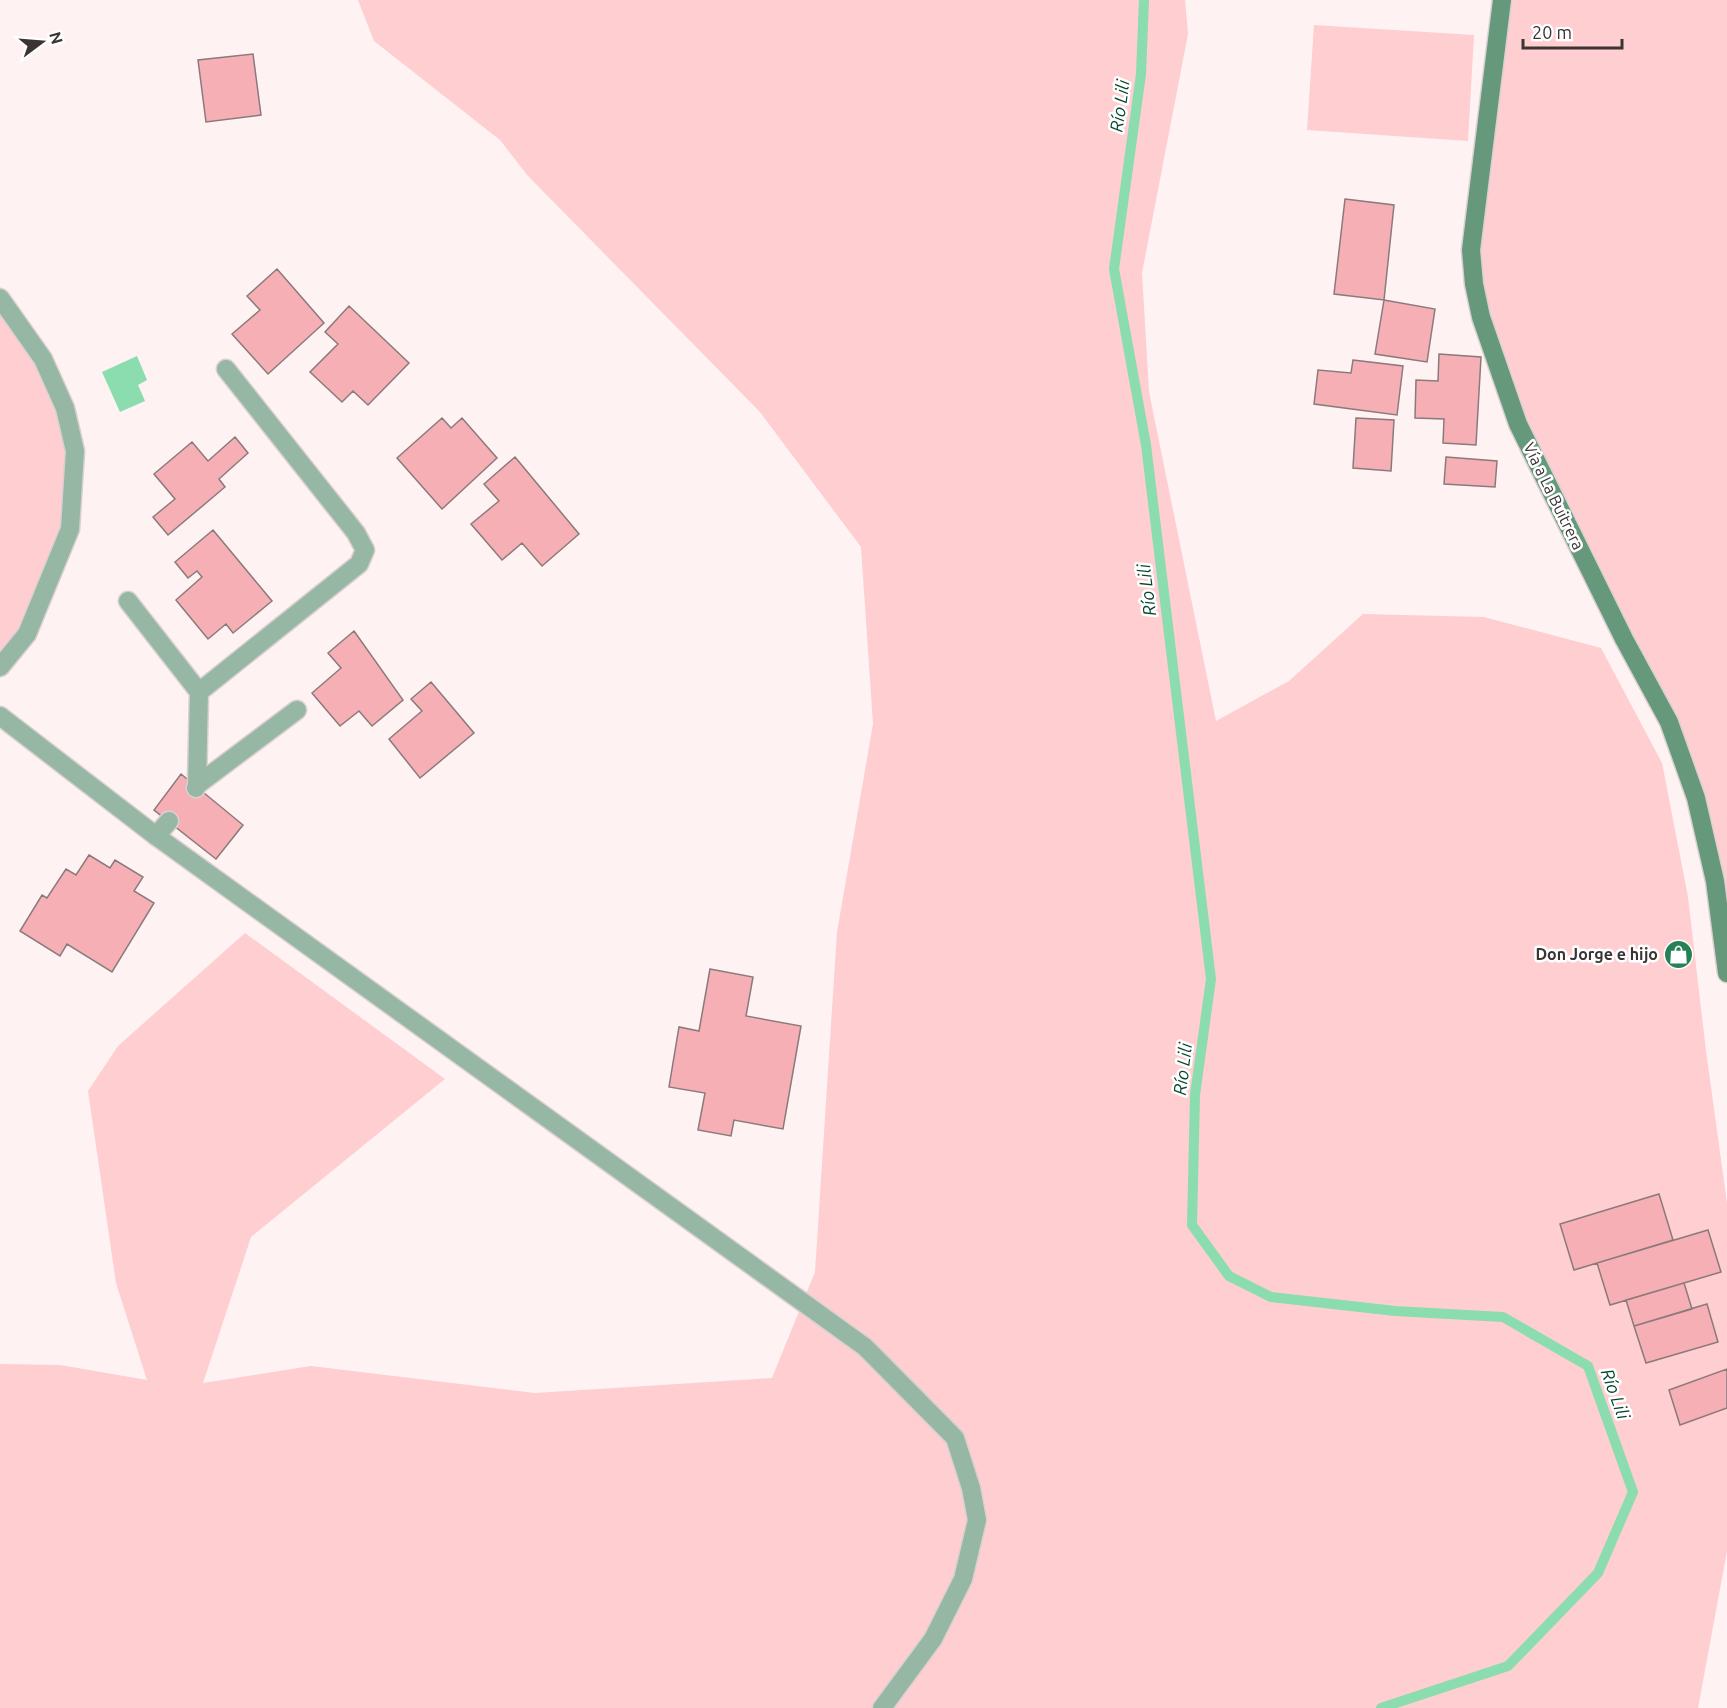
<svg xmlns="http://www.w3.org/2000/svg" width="1727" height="1708" font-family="Ubuntu,sans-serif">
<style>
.green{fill:#feced1}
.water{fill:#8bdcae}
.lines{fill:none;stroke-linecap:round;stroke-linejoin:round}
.stream{stroke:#8bdcae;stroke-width:10}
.building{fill:#f6b0b5;stroke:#8b7a7b;stroke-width:1.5}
.lane-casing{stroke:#dbd0d1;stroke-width:21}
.street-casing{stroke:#dbd0d1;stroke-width:21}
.secondary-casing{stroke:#dbd0d1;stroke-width:21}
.lane{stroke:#96b7a3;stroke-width:18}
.street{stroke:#96b7a3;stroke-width:18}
.secondary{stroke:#66987b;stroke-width:18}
.labels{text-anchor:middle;stroke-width:5;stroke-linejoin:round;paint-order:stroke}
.street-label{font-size:16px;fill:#3b3435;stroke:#fff}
.poi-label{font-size:16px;font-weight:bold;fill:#3b3435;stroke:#fff;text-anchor:end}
.water-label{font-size:18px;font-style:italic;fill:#04472b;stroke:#fff}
</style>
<rect width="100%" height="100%" fill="#fef2f3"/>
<path class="green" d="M358,0H1185L1188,34L1142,273L1149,392L1216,721L1289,681L1363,614L1484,617L1601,648L1662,763L1688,897L1706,1051L1727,1203V1551L1698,1708H0V1364L60,1365L147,1380L116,1283L88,1091L118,1046L245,933L445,1079L251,1237L203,1383L311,1366L535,1393L772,1378L815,1272L837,932L873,724L861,547L760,412L528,176L500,140L374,41Z
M1502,0H1727V973L1696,798L1518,424L1474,284Z
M1314,25L1474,35L1468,141L1307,130Z
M0,298L65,408L70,529L27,634L0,667Z"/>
<path class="water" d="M137,356L147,380L138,385L145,401L120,412L102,372Z"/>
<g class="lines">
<path class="stream" d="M1144,0L1141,74L1114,269L1146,445L1211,979L1195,1095L1192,1225L1229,1276L1271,1297L1395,1311L1503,1317L1588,1366L1633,1492L1598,1573L1508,1666L1381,1708"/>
</g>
<path class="building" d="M253,54L261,115L206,122L198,60Z
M1345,199L1394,205L1384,300L1334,294Z
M277,269L324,323L268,374L232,334L260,310L247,296Z
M1384,300L1435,309L1427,362L1375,354Z
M349,306L409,363L368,405L353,391L342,402L310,372L338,344L325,332Z
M1439,354L1481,357L1476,445L1443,443L1444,419L1415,418L1416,380L1438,381Z
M1353,360L1403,366L1397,415L1314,404L1318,370L1351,373Z
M442,418L451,428L462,418L497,458L442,509L397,458Z
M1356,418L1394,420L1391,471L1353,468Z
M235,437L248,453L219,479L225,487L168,535L153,517L175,499L154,474L192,442L208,461Z
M515,457L579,534L542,566L522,543L502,560L471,524L499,501L484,484Z
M1446,457L1497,461L1495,487L1444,484Z
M213,530L272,601L233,633L226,624L208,639L176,600L202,577L197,571L188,578L175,562Z
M354,631L403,700L372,726L359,711L340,726L312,693L341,668L328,653Z
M431,682L474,733L420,778L389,739L422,711L411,699Z
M181,774L243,825L216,859L154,810Z
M89,855L110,868L115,860L143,877L134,891L154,903L112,972L67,944L60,956L20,931L42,895L47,898L66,869L76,875Z
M710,969L753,977L746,1016L801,1026L783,1129L734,1120L731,1136L698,1130L705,1093L669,1087L679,1027L699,1031Z
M1659,1194L1673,1240L1574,1270L1560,1224Z
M1708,1230L1721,1272L1610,1305L1597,1263Z
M1684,1283L1692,1309L1634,1326L1626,1300Z
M1707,1304L1718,1342L1646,1363L1634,1326Z
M1727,1369V1408L1680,1425L1669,1390Z"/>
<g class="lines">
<defs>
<path id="lane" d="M128,601L199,692
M197,785L199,692L359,564L365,550L356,533L226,369
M196,788L197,785L297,710
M156,836L169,821"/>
<path id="street" d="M0,298L43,359L65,408L75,451L70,529L27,634L0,667
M0,716L156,836L865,1347L955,1438L971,1488L977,1520L963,1579L933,1639L882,1708"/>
<path id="secondary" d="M1502,0L1471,250L1474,284L1481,317L1518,424L1624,639L1669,722L1696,798L1715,881L1727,973"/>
</defs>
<use href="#lane" class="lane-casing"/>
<use href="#street" class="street-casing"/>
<use href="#secondary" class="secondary-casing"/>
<use href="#lane" class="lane"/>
<use href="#street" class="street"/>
<use href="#secondary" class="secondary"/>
</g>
<defs>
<symbol id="shop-disc" viewBox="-11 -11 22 22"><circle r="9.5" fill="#278156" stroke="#fff"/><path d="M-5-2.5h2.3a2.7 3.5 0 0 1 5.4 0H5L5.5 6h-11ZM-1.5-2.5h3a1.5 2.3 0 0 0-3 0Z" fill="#fff"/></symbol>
</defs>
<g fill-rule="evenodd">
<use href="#shop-disc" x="1662" y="938" width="33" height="33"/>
</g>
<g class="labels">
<g class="street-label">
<text transform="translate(1554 496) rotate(64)" y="6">Vía a La Buitrera</text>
</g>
<g class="poi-label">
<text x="1658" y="960">Don Jorge e hijo</text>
</g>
<g class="water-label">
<text transform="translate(1120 106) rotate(-82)" y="6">Río Lili</text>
<text transform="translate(1147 590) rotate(-97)" y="6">Río Lili</text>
<text transform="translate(1183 1069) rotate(-83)" y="6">Río Lili</text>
<text transform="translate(1615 1394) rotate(70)" y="6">Río Lili</text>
</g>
</g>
<g transform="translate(42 42) rotate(74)" stroke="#ffffff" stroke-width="4.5" paint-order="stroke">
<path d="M0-4.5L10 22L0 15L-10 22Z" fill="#3b3435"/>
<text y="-9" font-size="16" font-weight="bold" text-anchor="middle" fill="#3b3435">N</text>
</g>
<path d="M1523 39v9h99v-9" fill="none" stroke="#3b3435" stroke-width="3"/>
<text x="1532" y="39" font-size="18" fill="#3b3435" stroke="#ffffff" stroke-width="4.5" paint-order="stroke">20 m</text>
</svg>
